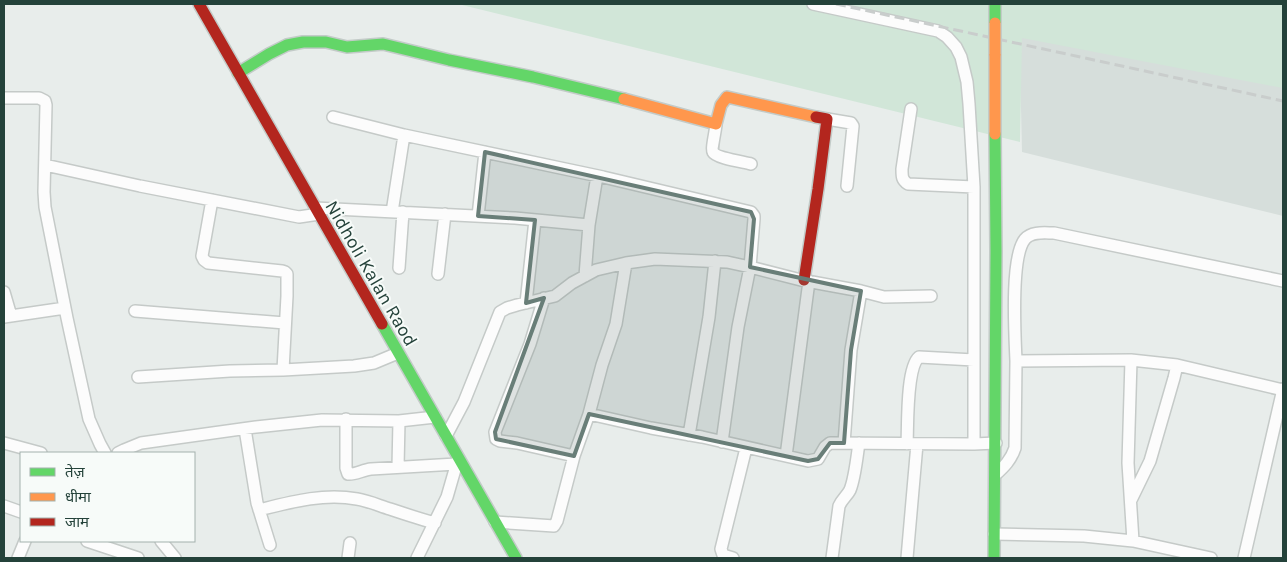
<svg xmlns="http://www.w3.org/2000/svg" width="1287" height="562" font-family="Karla,'Noto Sans Devanagari',sans-serif">
<style>
.built{fill:#d6dedb}
.green{fill:#d1e6d8}
.lines{fill:none;stroke-linecap:round;stroke-linejoin:round}
.street-casing{stroke:#c5cac8;stroke-width:14}
.fast-casing{stroke:#c3cbc8;stroke-width:14}
.slow-casing{stroke:#c3cbc8;stroke-width:14}
.jam-casing{stroke:#c3cbc8;stroke-width:14}
.street{stroke:#fcfcfc;stroke-width:11}
.fast{stroke:#63d668;stroke-width:11}
.slow{stroke:#ff974d;stroke-width:11}
.jam{stroke:#b3261e;stroke-width:11}
.rail{stroke:#c9cdcc;stroke-width:3;stroke-dasharray:10 5;stroke-linecap:butt}
.slow-bridge-casing{stroke:#c3ccc9;stroke-width:14;stroke-linecap:butt}
.slow-bridge{stroke:#ff974d;stroke-width:11}
.marked{fill:#697e78;fill-opacity:0.2;stroke:#697e78;stroke-width:4;stroke-linejoin:round}
.labels{text-anchor:middle;stroke-width:4;stroke-linejoin:round;paint-order:stroke}
.street-label{font-size:19px;fill:#24423a;stroke:#f7fbf9}
</style>
<rect width="100%" height="100%" fill="#e8edeb"/>
<path class="built" d="M1019,20L1283,73V216L1022,152Z"/>
<path class="green" d="M458,4H1283V88L1022,38L1020,142Z"/>
<g class="lines">
<defs>
<path id="street" d="M813,4L938,31L947,37L956,47L961,57L967,82L969,104L974,187V444L996,443
M4,98H39L45,101L46,105L44,192L45,207L67,318L89,419L100,444L105,453
M911,109L902,169C902,177 902,180 908,184L974,187
M333,117L404,135
M827,119L851,123L853,126L847,186
M716,124C716,129 711,149 713,152C716,158 744,162 751,164
M45,165L140,186L299,217L319,214
M212,200L202,256L204,260L208,263L282,271L285,272L287,274V296L283,370
M315,208L515,218L589,225L585,276
M392,212L404,135L603,177L751,212L754,216V219L750,267L738,327L722,442
M478,216L485,152
M589,225L597,176
M399,268L403,212
M438,274L445,214
M4,292L11,316
M544,298L530,344L495,432L496,439L500,441L517,443L574,456
M526,303L535,220
M135,311L285,323
M4,317L65,308
M1131,360L1128,463L1133,541
M1016,361C1015,335 1010,257 1025,239C1032,231 1045,233 1054,233L1283,281
M138,377L230,371L283,370L354,366L374,363L398,353
M589,414L602,365L616,324L626,263L655,259L727,262L750,267L801,280L861,291L884,297L931,296
M346,419V468L348,474C354,475 363,470 371,469L456,464
M245,429L257,503L270,545
M689,435L709,317L715,261
M446,436L464,402L500,312L507,308L517,305L555,296L572,283L596,270L626,263
M4,443L41,453
M844,443L851,350L861,291
M907,444C908,426 906,368 919,357L974,360
M118,453L124,450L141,443L256,427L322,420L399,421L435,417
M786,456L809,281
M398,467L399,421
M995,475C1004,467 1011,460 1015,448L1016,361L1131,360L1177,365L1283,390
M1131,500L1150,461L1174,378L1177,365
M4,506L21,512
M259,510C291,502 323,493 357,499C369,501 380,506 390,509C405,514 420,519 435,523
M495,522L554,526L557,521L574,456L589,414L651,428L702,437L808,461L818,459L825,447L830,443L974,444
M994,534L1084,536L1133,541L1211,558
M87,541L138,558
M161,541L175,558
M18,558L25,541
M348,558L350,543
M417,558L447,497L458,459
M733,558L723,555L721,549L746,448
M832,558L839,506C842,499 847,496 850,490C855,478 857,456 859,443
M907,558L917,444
M1244,558L1283,389"/>
<path id="fast" d="M995,4V23
M238,73L269,54L287,45L303,42H326L347,47L383,44L449,60L533,77L624,99
M382,324L516,558
M994,558L996,252L995,134"/>
<path id="slow" d="M995,54V134
M624,99L716,124L721,105L727,97L816,117"/>
<path id="jam" d="M199,4L382,324
M804,280L818,189L827,119L816,117"/>
</defs>
<use href="#street" class="street-casing"/>
<use href="#fast" class="fast-casing"/>
<use href="#slow" class="slow-casing"/>
<use href="#jam" class="jam-casing"/>
<use href="#street" class="street"/>
<use href="#fast" class="fast"/>
<use href="#slow" class="slow"/>
<use href="#jam" class="jam"/>
<path class="rail" d="M836,4L1283,101"/>
<defs>
<path id="slow-bridge" d="M995,23V54"/>
</defs>
<use href="#slow-bridge" class="slow-bridge-casing"/>
<use href="#slow-bridge" class="slow-bridge"/>
</g>
<path class="marked" d="M485,152L751,212L754,219L750,267L861,291L851,350L844,443H830L818,459L808,461L589,414L574,456L496,439L495,432L544,298L526,303L535,220L478,216Z"/>
<g class="labels">
<g class="street-label">
<text transform="translate(372 273) rotate(60)" y="7">Nidholi Kalan Raod</text>
</g>
</g>
<rect width="1287" height="562" fill="none" stroke="#24423a" stroke-width="10"/>
<rect x="20" y="452" width="175" height="90" fill="#f7fbf9" stroke="#a3b1ad"/>
<rect x="30" y="468" width="25" height="8" fill="#63d668" stroke="#a3b1ad"/>
<text x="65" y="477" font-size="15" fill="#24423a">तेज़</text>
<rect x="30" y="493" width="25" height="8" fill="#ff974d" stroke="#a3b1ad"/>
<text x="65" y="502" font-size="15" fill="#24423a">धीमा</text>
<rect x="30" y="518" width="25" height="8" fill="#b3261e" stroke="#a3b1ad"/>
<text x="65" y="527" font-size="15" fill="#24423a">जाम</text>
</svg>
